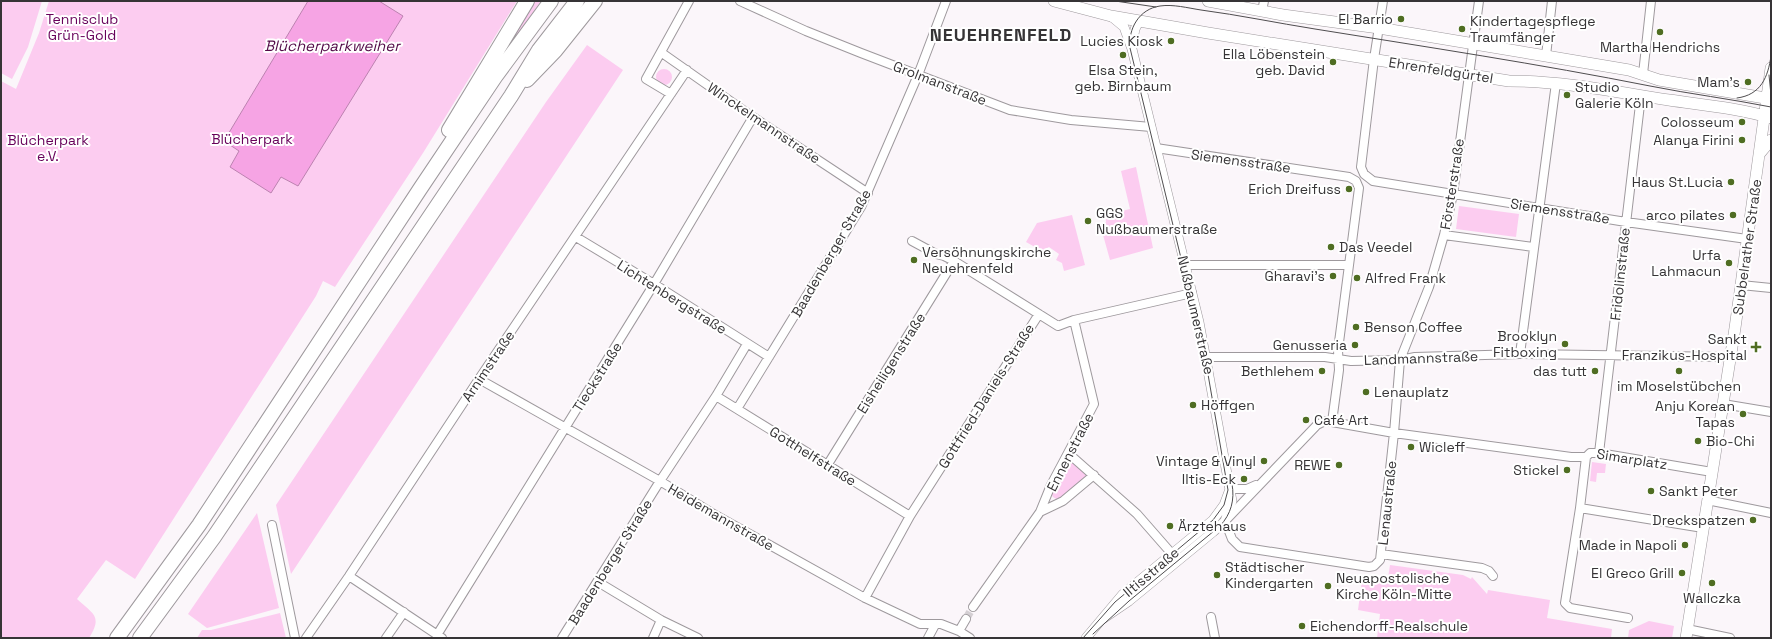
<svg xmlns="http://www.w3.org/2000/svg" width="1772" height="639" font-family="'Space Grotesk',sans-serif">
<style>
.green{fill:#fcccf0}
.water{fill:#f6a4e4;stroke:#bc82b0}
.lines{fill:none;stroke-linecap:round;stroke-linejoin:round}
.minor-tunnel{stroke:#d4cfd3;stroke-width:8;stroke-dasharray:8 4;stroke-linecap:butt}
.minor-casing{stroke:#9e999d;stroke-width:10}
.tertiary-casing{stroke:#9e999d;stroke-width:10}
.secondary-casing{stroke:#9e999d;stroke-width:12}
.motorway-casing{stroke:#9e999d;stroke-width:16}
.minor{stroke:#fff;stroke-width:8}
.tertiary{stroke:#fff;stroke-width:9}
.secondary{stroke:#fff;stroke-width:11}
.motorway{stroke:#fff;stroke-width:14}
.tram{stroke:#4f4d4f;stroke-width:1}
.poi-dot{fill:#4f6d22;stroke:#fff;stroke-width:1.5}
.labels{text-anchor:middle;stroke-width:4;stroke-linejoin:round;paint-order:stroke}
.park-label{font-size:14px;fill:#67015a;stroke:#fff}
.poi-label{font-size:14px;fill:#363436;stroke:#fff;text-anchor:end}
.street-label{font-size:14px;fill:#363436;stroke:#fff}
.water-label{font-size:15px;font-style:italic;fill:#520947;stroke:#fff}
.district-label{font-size:18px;font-weight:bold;letter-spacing:1px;fill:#363436;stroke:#fff}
</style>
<rect width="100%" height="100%" fill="#fbf6fa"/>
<path class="green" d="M1,1H42L28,47L12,79L1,73Z
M49,1H517L423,153L335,287L323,281L316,296L135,579L106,560L77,599C93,614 103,616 89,638H1V81L16,89L39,33Z
M534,1H541L508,48L509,43Z
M587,45L623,70L291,574L276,505L546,102Z
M656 77a8 8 0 1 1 16 0a8 8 0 1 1-16 0Z
M1136,167L1153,248L1110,260L1100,224L1106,222L1105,215L1130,209L1121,171Z
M1459,206L1519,214L1516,237L1456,229Z
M1072,215L1085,265L1064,271L1062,263L1056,260L1059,254L1049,247L1042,251L1026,242L1037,223Z
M1070,460L1085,473L1087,477L1058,500L1053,497L1051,493Z
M1592,462L1606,464L1605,473H1597L1596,482L1590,481Z
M257,513L279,608L207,628L188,614Z
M1390,565L1463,575L1471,579L1472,577L1487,594L1488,590L1550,600L1547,618L1612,629L1611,638H1377L1380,614L1358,610L1362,580L1387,584Z
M280,613L286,638H197L202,630H211Z
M1649,621L1674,626L1672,638H1628L1629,630Z"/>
<path class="water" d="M308,1H379L403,16L298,186L281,177L271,193L230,167L239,151L224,141Z"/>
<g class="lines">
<path class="minor-tunnel" d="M966,619L973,607"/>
<defs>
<path id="minor" d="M740,1L806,31L861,53L1010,110L1071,120L1151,127
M1383,1L1374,59L1361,167L1364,174L1373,181L1626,222L1747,239
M1479,1L1453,194L1444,235L1429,287L1400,360L1394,433L1332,422L1325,421L1317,425L1225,521L1232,539L1240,547L1369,567L1374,566L1380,560L1394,433L1571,457H1586
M1262,11L1264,1
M662,53L753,117L868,193
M1546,56L1552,1
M1643,74L1651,1
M671,94L646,79L689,1
M1156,148L1349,177L1356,181L1359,188L1338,350L1339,370L1332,422
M1444,235L1533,247
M576,237L654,284L769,357
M912,241L936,254L944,256L954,261L1058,326L1074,320L1192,293
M1186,265H1348
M1741,285L1771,288
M1520,354L1556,83
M1207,357H1325L1351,361L1400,360L1415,357L1520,354L1731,357
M479,379L660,481L712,513L865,598L920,624H941L959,631L970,638
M716,396L910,516
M1723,404L1771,412
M737,409L861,207L918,75L946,1
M1068,453L1137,514L1172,554
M1599,453L1641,96
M828,464L954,261
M1230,489H1247L1256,485
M1707,500L1771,513
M1580,508L1565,603L1570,608L1628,618
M1040,512L1051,485L1094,404L1074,320
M272,525L295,638
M1703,528L1580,508L1586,457L1590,453H1599L1712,472
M1381,554L1482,568L1489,571L1493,576
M349,576L442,638
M598,582L661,620L698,638
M865,598L910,516L1039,314
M973,607L1040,512L1063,501L1094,475
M1211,617L1215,638
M1687,629L1730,638
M959,631L966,619
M437,635L654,284L753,117
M306,638L349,576L479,379L687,70
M386,638L404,612
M562,638L660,481L716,396L747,344
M653,638L661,620
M928,638L935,625"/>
<path id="tertiary" d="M1132,44L1135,29L1139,21
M1101,620L1129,601L1213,532L1225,521L1232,501L1199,322L1132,49L1124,27L1112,17
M1086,638L1123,594L1213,520L1224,505L1230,489"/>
<path id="secondary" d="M1054,1L1111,16L1208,33L1509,81C1563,81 1616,92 1669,100C1703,105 1738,108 1771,118
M1208,1L1283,15L1379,28L1546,56L1629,70L1659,80L1771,99
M1760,153L1771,140
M1686,638L1735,328L1771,68"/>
<path id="motorway" d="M527,80L555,51L595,1
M449,130L527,1
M117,638L199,525L420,189L495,77L551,1
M140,638L214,537L511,96L539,50L577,1"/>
</defs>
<use href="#minor" class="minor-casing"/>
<use href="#tertiary" class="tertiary-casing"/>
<use href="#secondary" class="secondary-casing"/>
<use href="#motorway" class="motorway-casing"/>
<use href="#minor" class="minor"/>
<use href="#tertiary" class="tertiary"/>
<use href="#secondary" class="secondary"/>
<use href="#motorway" class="motorway"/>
<path class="tram" d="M1115,1L1156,7
M1769,75L1771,95
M1737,98C1761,95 1768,77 1771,56
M1093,634L1129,601L1220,526C1231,514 1235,500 1232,484
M1083,638L1115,602L1213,520L1224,505L1228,490L1205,357L1130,48C1128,29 1139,9 1160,6C1173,4 1188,8 1201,10C1239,15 1277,23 1315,29C1427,47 1539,64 1650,86C1690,94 1731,99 1771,107"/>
</g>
<g class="poi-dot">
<circle cx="1401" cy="19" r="4"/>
<circle cx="1462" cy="29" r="4"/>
<circle cx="1660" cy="32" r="4"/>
<circle cx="1171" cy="41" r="4"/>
<circle cx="1123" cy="55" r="4"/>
<circle cx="1333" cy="62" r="4"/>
<circle cx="1748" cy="82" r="4"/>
<circle cx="1567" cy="95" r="4"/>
<circle cx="1742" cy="122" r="4"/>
<circle cx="1742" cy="140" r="4"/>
<circle cx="1731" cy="182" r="4"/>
<circle cx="1349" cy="189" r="4"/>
<circle cx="1733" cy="215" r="4"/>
<circle cx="1088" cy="221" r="4"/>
<circle cx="1331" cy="247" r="4"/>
<circle cx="914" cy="260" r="4"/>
<circle cx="1729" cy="263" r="4"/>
<circle cx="1333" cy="276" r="4"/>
<circle cx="1357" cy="278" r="4"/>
<circle cx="1356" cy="327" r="4"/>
<circle cx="1565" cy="344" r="4"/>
<circle cx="1355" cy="345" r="4"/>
<path d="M1754 341h4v4h4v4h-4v4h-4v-4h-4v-4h4z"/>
<circle cx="1322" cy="371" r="4"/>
<circle cx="1595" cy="371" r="4"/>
<circle cx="1679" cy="371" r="4"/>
<circle cx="1366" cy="392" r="4"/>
<circle cx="1193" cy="405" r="4"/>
<circle cx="1743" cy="414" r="4"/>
<circle cx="1306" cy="420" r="4"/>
<circle cx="1698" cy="441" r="4"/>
<circle cx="1411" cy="447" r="4"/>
<circle cx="1264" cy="461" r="4"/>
<circle cx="1339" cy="465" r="4"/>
<circle cx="1567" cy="470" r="4"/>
<circle cx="1244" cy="479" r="4"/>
<circle cx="1651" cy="491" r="4"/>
<circle cx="1753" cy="520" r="4"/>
<circle cx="1170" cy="526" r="4"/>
<circle cx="1685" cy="545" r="4"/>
<circle cx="1682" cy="573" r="4"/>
<circle cx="1217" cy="575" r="4"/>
<circle cx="1712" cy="583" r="4"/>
<circle cx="1328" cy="586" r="4"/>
<circle cx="1302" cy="626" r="4"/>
</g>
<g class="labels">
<g class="park-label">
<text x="82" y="24">Tennisclub<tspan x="82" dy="16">Grün-Gold</tspan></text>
<text x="252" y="144">Blücherpark</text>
<text x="48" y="145">Blücherpark<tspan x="48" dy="16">e.V.</tspan></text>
</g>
<g class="poi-label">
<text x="1393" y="24">El Barrio</text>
<text x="1470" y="26" text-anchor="start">Kindertagespflege<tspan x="1470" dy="16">Traumfänger</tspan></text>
<text x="1163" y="46">Lucies Kiosk</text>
<text x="1660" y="52" text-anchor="middle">Martha Hendrichs</text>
<text x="1325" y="59">Ella Löbenstein<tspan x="1325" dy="16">geb. David</tspan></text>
<text x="1123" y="75" text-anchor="middle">Elsa Stein,<tspan x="1123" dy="16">geb. Birnbaum</tspan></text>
<text x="1740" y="87">Mam's</text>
<text x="1575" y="92" text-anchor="start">Studio<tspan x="1575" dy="16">Galerie Köln</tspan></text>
<text x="1734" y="127">Colosseum</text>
<text x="1734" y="145">Alanya Firini</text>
<text x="1723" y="187">Haus St.Lucia</text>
<text x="1341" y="194">Erich Dreifuss</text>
<text x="1096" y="218" text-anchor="start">GGS<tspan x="1096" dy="16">Nußbaumerstraße</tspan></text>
<text x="1725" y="220">arco pilates</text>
<text x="1339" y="252" text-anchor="start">Das Veedel</text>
<text x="922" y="257" text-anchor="start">Versöhnungskirche<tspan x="922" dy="16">Neuehrenfeld</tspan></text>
<text x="1721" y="260">Urfa<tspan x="1721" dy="16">Lahmacun</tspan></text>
<text x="1325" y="281">Gharavi's</text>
<text x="1365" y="283" text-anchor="start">Alfred Frank</text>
<text x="1364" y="332" text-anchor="start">Benson Coffee</text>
<text x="1557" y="341">Brooklyn<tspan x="1557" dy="16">Fitboxing</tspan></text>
<text x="1747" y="344">Sankt<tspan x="1747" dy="16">Franzikus-Hospital</tspan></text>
<text x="1347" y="350">Genusseria</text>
<text x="1314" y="376">Bethlehem</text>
<text x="1587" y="376">das tutt</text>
<text x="1679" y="391" text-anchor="middle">im Moselstübchen</text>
<text x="1374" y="397" text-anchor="start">Lenauplatz</text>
<text x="1201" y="410" text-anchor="start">Höffgen</text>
<text x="1735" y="411">Anju Korean<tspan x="1735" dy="16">Tapas</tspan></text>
<text x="1314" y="425" text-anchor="start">Café Art</text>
<text x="1706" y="446" text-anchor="start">Bio-Chi</text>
<text x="1419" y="452" text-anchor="start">Wicleff</text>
<text x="1256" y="466">Vintage &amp; Vinyl</text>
<text x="1331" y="470">REWE</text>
<text x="1559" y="475">Stickel</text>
<text x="1236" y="484">Iltis-Eck</text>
<text x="1659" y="496" text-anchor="start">Sankt Peter</text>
<text x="1745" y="525">Dreckspatzen</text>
<text x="1178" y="531" text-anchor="start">Ärztehaus</text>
<text x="1677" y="550">Made in Napoli</text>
<text x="1225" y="572" text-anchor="start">Städtischer<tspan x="1225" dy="16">Kindergarten</tspan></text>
<text x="1674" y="578">El Greco Grill</text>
<text x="1336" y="583" text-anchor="start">Neuapostolische<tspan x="1336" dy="16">Kirche Köln-Mitte</tspan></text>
<text x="1712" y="603" text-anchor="middle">Wallczka</text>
<text x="1310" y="631" text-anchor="start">Eichendorff-Realschule</text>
</g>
<g class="street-label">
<text transform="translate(1441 70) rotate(9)" y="5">Ehrenfeldgürtel</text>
<text transform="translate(940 83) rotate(21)" y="5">Grolmanstraße</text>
<text transform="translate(764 123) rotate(34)" y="5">Winckelmannstraße</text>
<text transform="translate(1241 161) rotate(8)" y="5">Siemensstraße</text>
<text transform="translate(1452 184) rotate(-81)" y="5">Försterstraße</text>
<text transform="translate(1560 211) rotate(9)" y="5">Siemensstraße</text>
<text transform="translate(1747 247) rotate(-82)" y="5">Subbelrather Straße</text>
<text transform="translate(831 253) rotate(-60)" y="5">Baadenberger Straße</text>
<text transform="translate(1620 274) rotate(-84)" y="5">Fridolinstraße</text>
<text transform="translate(672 297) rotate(32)" y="5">Lichtenbergstraße</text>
<text transform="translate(1196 315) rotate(77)" y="5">Nußbaumerstraße</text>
<text transform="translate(1421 358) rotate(-2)" y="5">Landmannstraße</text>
<text transform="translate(891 363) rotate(-58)" y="5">Eisheiligenstraße</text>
<text transform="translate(488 366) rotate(-56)" y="5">Arnimstraße</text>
<text transform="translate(597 377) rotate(-58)" y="5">Tieckstraße</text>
<text transform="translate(986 396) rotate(-58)" y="5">Gottfried-Daniels-Straße</text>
<text transform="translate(1070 452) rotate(-63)" y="5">Ennenstraße</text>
<text transform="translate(813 456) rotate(32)" y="5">Gotthelfstraße</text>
<text transform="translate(1632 459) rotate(9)" y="5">Simarplatz</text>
<text transform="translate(1387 503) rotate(-84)" y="5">Lenaustraße</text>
<text transform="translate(721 517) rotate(30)" y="5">Heidemannstraße</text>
<text transform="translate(610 562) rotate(-58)" y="5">Baadenberger Straße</text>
<text transform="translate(1151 572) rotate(-40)" y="5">Iltisstraße</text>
</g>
<g class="water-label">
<text x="332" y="51">Blücherparkweiher</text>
</g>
<g class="district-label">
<text x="1001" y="41">NEUEHRENFELD</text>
</g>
</g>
<rect width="1772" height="639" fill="none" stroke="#363436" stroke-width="4"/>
</svg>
